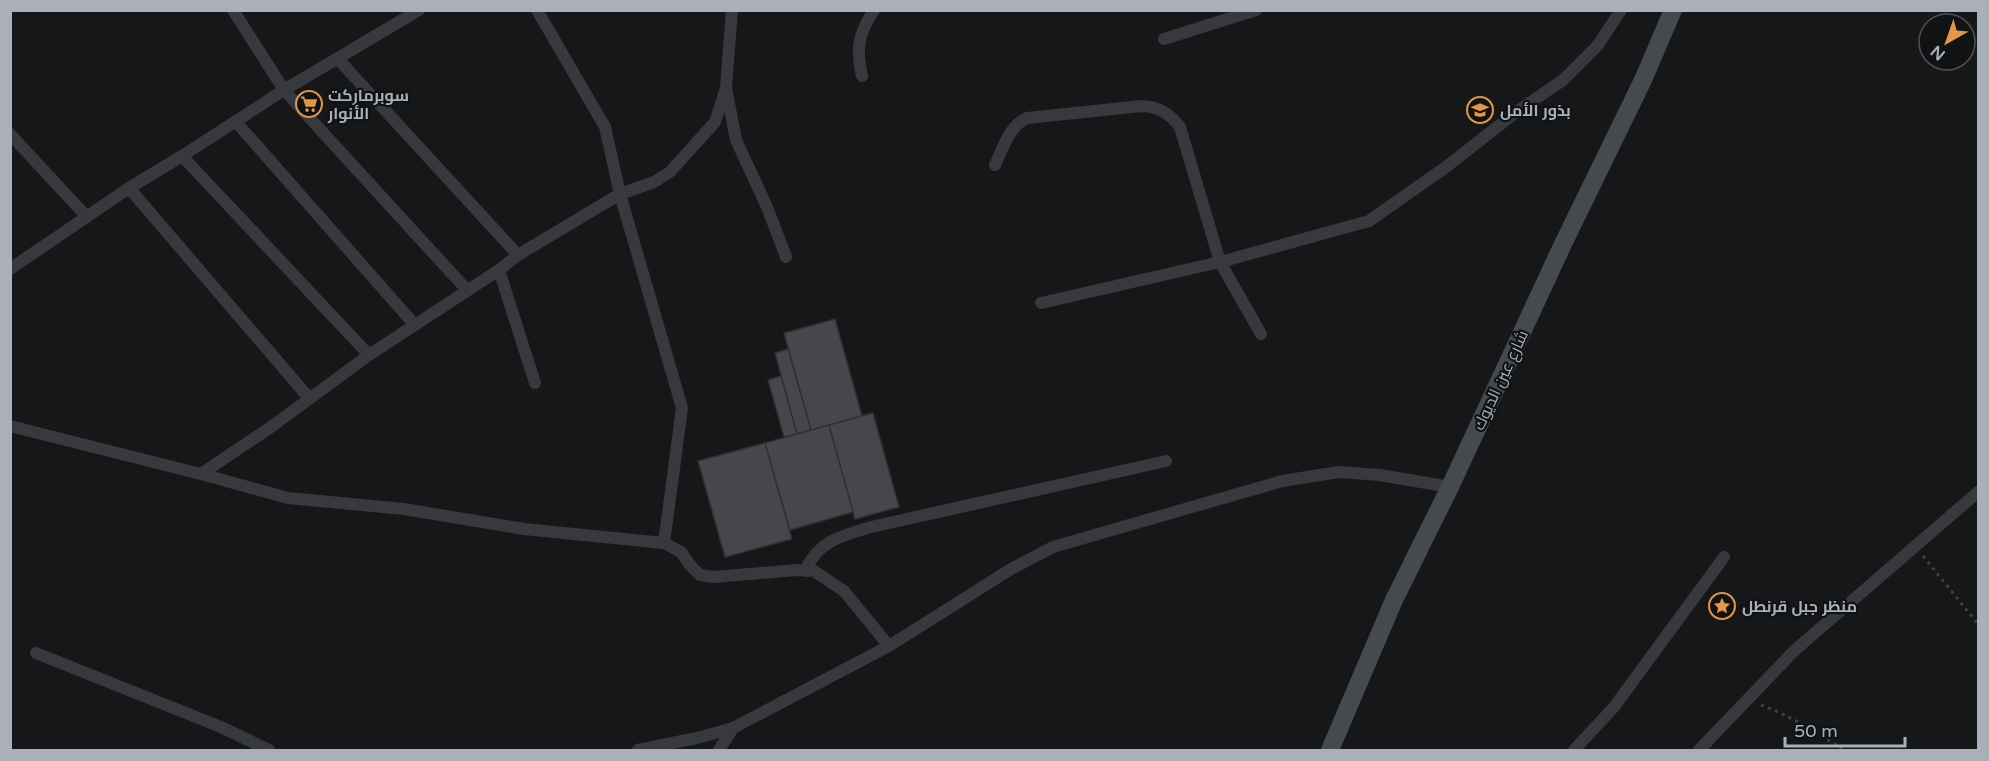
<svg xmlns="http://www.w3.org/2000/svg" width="1989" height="761" font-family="'Varela Round',Cairo,sans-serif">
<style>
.building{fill:#46474b;stroke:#313134;stroke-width:1.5}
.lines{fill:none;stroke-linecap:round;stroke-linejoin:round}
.path{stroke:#3e4044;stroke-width:3;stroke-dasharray:3 4.5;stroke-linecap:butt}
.minor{stroke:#38393d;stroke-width:12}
.secondary{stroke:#46494d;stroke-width:18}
.labels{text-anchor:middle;stroke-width:4.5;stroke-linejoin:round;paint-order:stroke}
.poi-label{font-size:16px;font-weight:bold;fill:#aab0b7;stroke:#111213;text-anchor:start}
.street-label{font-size:16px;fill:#aab0b7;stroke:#111213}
</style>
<rect width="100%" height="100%" fill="#161718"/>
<path class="building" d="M835,319L862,416L811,430L784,333Z
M788,349L811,430L797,434L775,353Z
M781,376L797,434L784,437L768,380Z
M873,413L899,507L855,519L829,425Z
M829,425L853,512L790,530L765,443Z
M765,443L792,539L725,557L698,461Z"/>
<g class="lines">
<path class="path" d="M1923,556L1978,624
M1761,705C1790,716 1818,732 1843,750"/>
<path class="minor" d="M233,10L284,90L419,10
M537,10L605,127L620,194L682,408L664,543
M732,10L726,88L736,140L767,207L786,257
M1164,39L1256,10
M338,59L518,255
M862,76C856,49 858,34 874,10
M236,122L414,324
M10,134L87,217
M995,165C1003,148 1009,126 1027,118L1142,106C1159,107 1169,113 1180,127L1220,262L1261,334
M129,188L309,398
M10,269L129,188L182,156
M1041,303L1220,262L1369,221L1446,167L1515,113L1563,80L1598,45L1621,10
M369,355L182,156L284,90L467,290
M535,383L499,270L518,255L620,194L654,182L670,172L715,122L726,88
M10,426L201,474L271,427L369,355L499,270
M201,474L288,498L404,509L524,529L664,543L681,552L690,565L700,575L714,577L797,570L814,571L844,591L889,646L1011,569L1053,547L1282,481L1339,472L1380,475L1450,487
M805,571C818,541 841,536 871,527L1166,461
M36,653L221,727L269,750
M638,750L697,738L733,728
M719,750L733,728L889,646
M1574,750L1614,707L1724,557
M1699,750L1795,650L1978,492"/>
<path class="secondary" d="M1330,750L1394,600L1450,487L1563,244L1643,80L1673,10"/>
</g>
<defs>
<symbol id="supermarket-ring" viewBox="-11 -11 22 22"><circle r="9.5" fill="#111213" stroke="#e19746" stroke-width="1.5"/><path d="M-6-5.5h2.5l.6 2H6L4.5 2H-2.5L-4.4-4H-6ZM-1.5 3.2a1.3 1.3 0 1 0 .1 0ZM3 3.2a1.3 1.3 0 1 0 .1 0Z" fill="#e19746"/></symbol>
<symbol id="school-ring" viewBox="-11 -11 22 22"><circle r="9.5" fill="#111213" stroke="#e19746" stroke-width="1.5"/><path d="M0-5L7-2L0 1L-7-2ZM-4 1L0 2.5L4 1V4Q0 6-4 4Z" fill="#e19746"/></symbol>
<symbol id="sight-ring" viewBox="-11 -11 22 22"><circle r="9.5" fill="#111213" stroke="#e19746" stroke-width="1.5"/><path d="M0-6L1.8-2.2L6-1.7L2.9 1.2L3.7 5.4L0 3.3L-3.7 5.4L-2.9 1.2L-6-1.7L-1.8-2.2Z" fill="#e19746"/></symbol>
</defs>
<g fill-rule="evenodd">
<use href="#supermarket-ring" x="294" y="89" width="30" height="30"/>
<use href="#school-ring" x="1465" y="95" width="30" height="30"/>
<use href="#sight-ring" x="1707" y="591" width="30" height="30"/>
</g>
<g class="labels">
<g class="poi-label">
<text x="328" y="101">سوبرماركت<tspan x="328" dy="18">الأنوار</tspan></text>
<text x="1500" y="116">بذور الأمل</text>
<text x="1742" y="612">منظر جبل قرنطل</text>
</g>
<g class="street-label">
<text transform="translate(1500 380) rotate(-65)" y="6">شارع عين الديوك</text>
</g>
</g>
<rect width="1989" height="761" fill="none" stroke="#aab0b7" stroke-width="24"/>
<g transform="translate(1947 42) rotate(220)"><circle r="28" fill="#111213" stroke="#4e5155" stroke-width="1.5"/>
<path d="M0-4.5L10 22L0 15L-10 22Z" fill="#e19746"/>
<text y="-9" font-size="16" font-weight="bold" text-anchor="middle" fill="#aab0b7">N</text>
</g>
<path d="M1785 737v9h120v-9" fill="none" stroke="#aab0b7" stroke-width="3"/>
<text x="1794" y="737" font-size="18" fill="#aab0b7" stroke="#111213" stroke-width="4.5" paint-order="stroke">50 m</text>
</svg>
